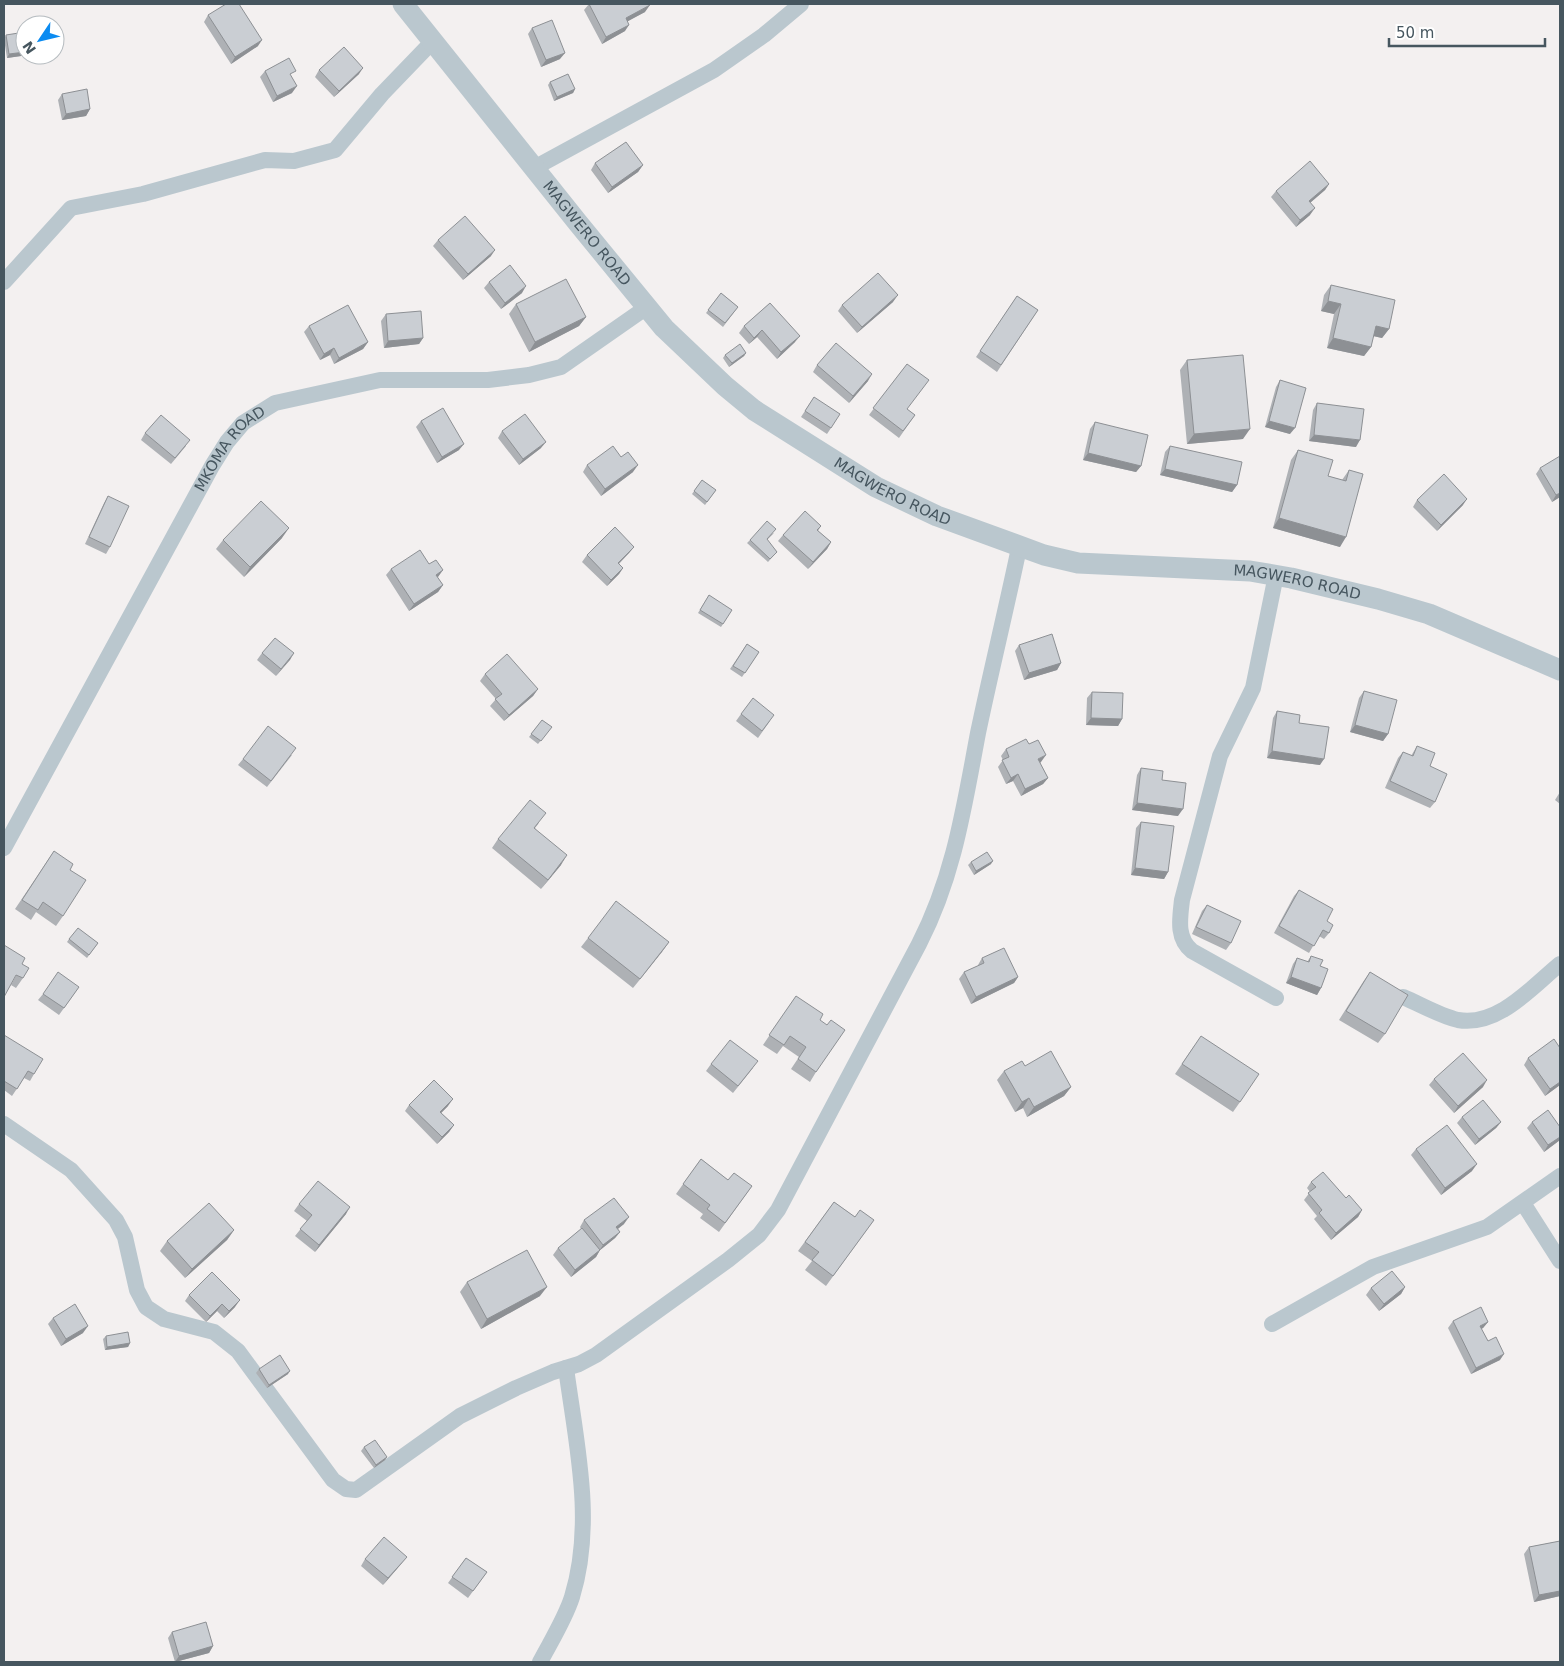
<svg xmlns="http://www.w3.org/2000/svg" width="1564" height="1666" font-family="'DejaVu Sans',sans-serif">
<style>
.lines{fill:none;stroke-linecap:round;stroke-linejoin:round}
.minor{stroke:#bac7ce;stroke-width:16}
.tertiary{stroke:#bac7ce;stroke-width:21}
.wall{fill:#aeb1b5}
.shaded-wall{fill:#8d9094}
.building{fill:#caced3;stroke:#8d9094}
.labels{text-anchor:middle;stroke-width:4;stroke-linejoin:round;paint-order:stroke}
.street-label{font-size:15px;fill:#46565f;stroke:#fff}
</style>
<rect width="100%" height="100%" fill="#f3f0f0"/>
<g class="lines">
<g class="minor">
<path d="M534,168L714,70L764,35L801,4"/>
<path d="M4,282L71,208L143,194L265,160L294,161L335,150L382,94L433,41"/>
<path id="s1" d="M4,848L212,466L227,442L243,423L275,403L380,380H488L529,375L561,367L647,307"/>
<path d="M1403,997C1420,1004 1440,1016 1458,1020C1498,1027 1532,987 1560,964"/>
<path d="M1276,998L1192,951C1176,938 1180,918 1182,900L1220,756L1253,688L1276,575"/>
<path d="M4,1124L71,1170L116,1220L125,1237L137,1290L146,1307L164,1319L214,1332L238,1351L333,1480L346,1489L356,1490L460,1416L516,1388L553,1372L579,1364L596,1355L728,1260L759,1235L778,1210L919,944C954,876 964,807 978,733C991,671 1006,610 1019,548"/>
<path d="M1523,1203L1560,1261"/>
<path d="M1272,1324L1373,1267L1487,1227L1560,1176"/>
<path d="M540,1662C551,1641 565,1619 572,1597C595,1522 576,1443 566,1368"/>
</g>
<path class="tertiary" id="s2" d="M403,4L578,223L664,328L725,386L754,410L876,487L937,516L1044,555L1078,563L1250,571L1291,578L1378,599L1429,614L1560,670"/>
</g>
<path class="wall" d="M589,4L645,12L627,21L625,31L602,44L584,10Z
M208,15L258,46L231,64L204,22Z
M532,28L560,59L541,67L528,34Z
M6,35L25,55H28L7,58L4,39Z
M319,70L359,74L334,97L315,77Z
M265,71L292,77V93L273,102L260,77Z
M550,82L575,89L573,93L554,101L548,85Z
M62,94L90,109L86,116L62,120L58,100Z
M595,163L643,165L638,172L608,193L591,170Z
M1329,184L1325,190L1310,203V215L1296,227L1271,197L1276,191Z
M438,240L491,256L463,280L433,246Z
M489,282L522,293L501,309L484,288Z
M1331,285L1389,329L1382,338L1373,336L1371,347L1364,356L1327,348L1334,314L1321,311L1324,295Z
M721,293L738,307L723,327L706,313Z
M1017,296L1038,310L997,372L976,357Z
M893,302L857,333L838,311L842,305Z
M770,303L795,342L777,359L757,337L749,344L739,333L744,326Z
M516,304L586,317L579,326L529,352L509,314Z
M386,314L423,338L419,344L384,348L381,321Z
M309,326L368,342L363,349L334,364L330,355L320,360L304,332Z
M746,353L744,356L729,367L723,358L725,355Z
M1187,360L1243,439L1187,444L1180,370Z
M907,364V409L915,415L899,438L869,415Z
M817,365L868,381L849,403L813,372Z
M1280,380L1290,434L1265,427L1276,387Z
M814,397L831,428L827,434L801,417Z
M1317,403L1356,447L1309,441L1313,410Z
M421,421L459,450L437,463L416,427Z
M1095,422L1141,466L1136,472L1083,460L1090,429Z
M502,431L541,448L519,465L498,438Z
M145,433L186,446L171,464L141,440Z
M1170,446L1237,485L1232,492L1160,475L1165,452Z
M1298,450L1328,476L1342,480L1349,470L1340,547L1273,528L1291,460Z
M621,457L633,472L601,496L583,472L587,465Z
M1540,468L1560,497L1552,502L1536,474Z
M702,480L716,490L705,505L692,494Z
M108,496L110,547L106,554L85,544L104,503Z
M1417,500L1463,505L1437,531L1413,507Z
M821,526L818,531L831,542L827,549L808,569L778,541L783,535Z
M774,533L767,540L777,552L768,562L747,543L750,540Z
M282,538L244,577L216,549L223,540Z
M634,547L629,553L619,564L623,568L619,574L607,586L582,562L587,555Z
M391,569L443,570L437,577L443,585L438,592L409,611L386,575Z
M709,595L723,624L721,627L698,613Z
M747,644L759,652L742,677L730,669Z
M1019,645L1061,663L1057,670L1024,680L1015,651Z
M262,653H294L276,676L257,660Z
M485,674L538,689L533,696L504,721L490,706L496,699L480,681Z
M1364,691L1388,734L1383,741L1350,732L1359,698Z
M1092,692L1122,719L1118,726L1086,725L1087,698Z
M1277,711L1299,723L1320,765L1267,758L1273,718Z
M741,714L770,721L758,738L736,721Z
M542,720L552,727L538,744L529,737Z
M1029,744L1041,762L1040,763L1048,778L1043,784L1021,796L1013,781L1006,784L998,767L1003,760L1001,756L1006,749Z
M1417,746L1430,766L1435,802L1430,808L1385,788L1398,758L1403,752L1411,756Z
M292,755L267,787L238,765L243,759Z
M1141,768L1162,780L1178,816L1132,810L1137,775Z
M1560,792V804L1555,800Z
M1141,822L1168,872L1164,879L1131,875L1136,828Z
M539,823L535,828L561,865L541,889L492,848L498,839Z
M54,851L70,870L63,916L56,926L36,912L31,920L15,909Z
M971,862L991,864L974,875L968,865Z
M1299,890L1327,921L1329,933L1324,939L1319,936L1309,953L1274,933L1294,896Z
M1207,905L1231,943L1226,950L1192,934L1202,911Z
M588,938L669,942L633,988L581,947Z
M69,939L98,943L87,958L67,942Z
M1311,956L1320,966L1321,988L1317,995L1286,983L1293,964L1297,958L1307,962Z
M982,958L1018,977L1014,983L971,1004L959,979L964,972L978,966V965Z
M22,964L23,978L16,988L11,985Z
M1370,972L1385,1034L1378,1043L1339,1020L1363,982Z
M79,987L59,1015L38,1000L43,994Z
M796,996L820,1020L816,1072L810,1082L791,1069L799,1057L783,1046L777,1054L763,1045Z
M4,1035L34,1074L30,1081L24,1078L12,1096L4,1090Z
M1194,1046L1240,1102L1233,1112L1175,1074Z
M1528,1058L1560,1085L1545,1096L1524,1065Z
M711,1064L753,1068L733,1093L706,1071Z
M1025,1066L1071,1087L1064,1096L1027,1117L1023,1108L1015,1112L997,1080L1004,1071Z
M1434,1079L1483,1087L1454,1113L1429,1085Z
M409,1105L448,1106L441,1113L454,1125L449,1132L437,1144L405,1111Z
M1462,1117L1501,1122L1496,1128L1475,1145L1457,1123Z
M1532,1122L1560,1127V1140L1544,1152L1527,1128Z
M1416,1149L1472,1171L1441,1195L1411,1155Z
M701,1159L728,1180L752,1186L719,1232L700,1218L703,1214L676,1194Z
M1311,1182L1346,1198L1362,1210L1358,1217L1331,1240L1314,1219L1317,1216L1304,1200L1310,1192L1307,1188Z
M834,1202L855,1217L874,1220L826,1286L805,1270L812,1261L798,1251Z
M299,1204L346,1214L315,1252L295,1236L307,1221L294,1211Z
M584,1220L624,1224L618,1229L620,1232L615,1238L600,1250L596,1257L571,1277L553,1255L558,1248L581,1229L580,1227Z
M234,1230L227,1240L185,1278L160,1251L167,1241Z
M467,1282L540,1296L481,1329L460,1292Z
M1405,1287L1401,1294L1379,1311L1366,1295L1371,1288Z
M189,1295L235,1307L224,1318L217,1311L206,1322L185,1301Z
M53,1318L83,1333L61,1346L48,1324Z
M1453,1321L1488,1322L1483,1328L1481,1329L1488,1341L1500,1360L1471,1374L1448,1328Z
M106,1336L130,1343L128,1347L105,1350L103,1339Z
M259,1369L288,1374L267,1388L256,1373Z
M364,1447L387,1457L385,1460L374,1468L361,1451Z
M1560,1541V1596L1534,1602L1524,1554L1529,1547Z
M466,1558L487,1572L468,1598L448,1583Z
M365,1559L402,1563L383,1585L361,1566Z
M172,1632L213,1646L209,1653L175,1662L168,1638Z"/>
<path class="shaded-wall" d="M650,5L645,12L621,25L626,18Z
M629,25L625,31L602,44L606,37Z
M262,40L258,46L231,64L235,57Z
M25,52V55H28L7,58L9,54Z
M565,53L560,59L541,67L546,60Z
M363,68L359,74L334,97L339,91Z
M297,86L292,93L273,102L277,96Z
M575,89L573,93L554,101L557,97Z
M90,109L86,116L62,120L66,114Z
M643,165L638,172L608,193L612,187Z
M1329,184L1325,190L1304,208L1309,201Z
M1315,208L1310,215L1296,227L1300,220Z
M495,250L491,256L463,280L468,274Z
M526,286L522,293L501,309L505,303Z
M898,295L893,302L857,333L862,327Z
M1328,301L1341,304L1334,314L1321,311Z
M586,317L579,326L529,352L535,342Z
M1376,326L1389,329L1382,338L1369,335Z
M762,330L757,337L749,344L754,338Z
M800,336L795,342L777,359L781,352Z
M423,338L419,344L384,348L388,341Z
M1333,338L1371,347L1364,356L1327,348Z
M368,342L363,349L334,364L339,358Z
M334,348L330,355L320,360L324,354Z
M746,353L744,356L729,367L732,363Z
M872,374L868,381L849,403L853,396Z
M1269,421L1295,428L1290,434L1265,427Z
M1250,429L1243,439L1187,444L1194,434Z
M1314,435L1360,440L1356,447L1309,441Z
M546,442L541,448L519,465L523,459Z
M464,444L459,450L437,463L442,457Z
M1088,453L1141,466L1136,472L1083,460Z
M638,465L633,472L601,496L605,489Z
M1165,469L1237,485L1232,492L1160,475Z
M1560,493V497L1552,502L1556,495Z
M1467,499L1463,505L1437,531L1441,525Z
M1279,518L1346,537L1340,547L1273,528Z
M289,528L282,538L244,577L250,567Z
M831,542L827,549L808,569L813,562Z
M634,547L629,553L613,569L618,563Z
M623,568L619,574L607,586L611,580Z
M443,570L438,577L431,581L436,575Z
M443,585L438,592L409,611L414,604Z
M294,653L290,660L276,676L281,669Z
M1061,663L1057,670L1024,680L1029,673Z
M538,689L533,696L504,721L509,715Z
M1091,718L1122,719L1118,726L1086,725Z
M1355,725L1388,734L1383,741L1350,732Z
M1272,751L1324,759L1320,765L1267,758Z
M1046,755L1041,762L1033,766L1038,759Z
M1018,774L1013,781L1006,784L1011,778Z
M1048,778L1043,784L1021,796L1025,789Z
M1137,803L1183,809L1178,816L1132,810Z
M567,855L561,865L541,889L548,880Z
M993,861L991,864L974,875L976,871Z
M1135,868L1168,872L1164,879L1131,875Z
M669,942L662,952L633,988L640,979Z
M1018,977L1014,983L971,1004L976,997Z
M1291,977L1321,988L1317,995L1286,983Z
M1487,1080L1483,1087L1454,1113L1458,1106Z
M1560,1082V1085L1545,1096L1550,1089Z
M1071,1087L1064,1096L1027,1117L1034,1107Z
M1029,1098L1023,1108L1015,1112L1022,1102Z
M453,1099L448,1106L436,1118L440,1112Z
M1501,1122L1496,1128L1475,1145L1479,1139Z
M454,1125L449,1132L437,1144L442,1137Z
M1560,1137V1140L1544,1152L1548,1145Z
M1477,1164L1472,1171L1441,1195L1445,1188Z
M350,1207L346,1214L315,1252L319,1245Z
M1362,1210L1358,1217L1331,1240L1336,1233Z
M629,1217L624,1224L612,1233L616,1227Z
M234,1230L227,1240L185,1278L192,1269Z
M620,1232L615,1238L599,1251L603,1245Z
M600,1250L596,1257L571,1277L575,1270Z
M547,1287L540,1296L481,1329L487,1319Z
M1405,1287L1401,1294L1379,1311L1384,1304Z
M240,1300L235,1307L224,1318L229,1311Z
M222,1304L217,1311L206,1322L210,1316Z
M1488,1322L1483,1328L1475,1332L1480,1326Z
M88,1326L83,1333L61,1346L66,1339Z
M130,1343L128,1347L105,1350L107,1347Z
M1504,1354L1500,1360L1471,1374L1476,1368Z
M290,1371L288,1374L267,1388L269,1385Z
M387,1457L385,1460L374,1468L376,1465Z
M407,1557L402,1563L383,1585L388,1578Z
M1560,1591V1596L1534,1602L1539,1595Z
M213,1646L209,1653L175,1662L179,1656Z"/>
<path class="building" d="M226,4H239L262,40L235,57L208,15Z
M589,4H649L650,5L626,18L629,25L606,37Z
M552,20L565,53L546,60L532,28Z
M25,32V52L9,54L6,35Z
M344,47L363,68L339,91L319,70Z
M289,58L296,71L290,74L297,86L277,96L265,71Z
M568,74L575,89L557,97L550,82Z
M87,89L90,109L66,114L62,94Z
M626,142L643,165L612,187L595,163Z
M1310,161L1329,184L1309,201L1315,208L1300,220L1276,191Z
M465,216L495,250L468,274L438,240Z
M510,265L526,286L505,303L489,282Z
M878,273L898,295L862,327L842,305Z
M566,279L586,317L535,342L516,304Z
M1331,285L1395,300L1389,329L1376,326L1371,347L1333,338L1341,304L1328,301Z
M721,293L738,307L725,323L708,310Z
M1017,296L1038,310L1001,365L980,351Z
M770,303L800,336L781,352L762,330L754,338L744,326Z
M348,305L368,342L339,358L334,348L324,354L309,326Z
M421,311L423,338L388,341L386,314Z
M836,343L872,374L853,396L817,365Z
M740,344L746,353L732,363L725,355Z
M1243,355L1250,429L1194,434L1187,360Z
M907,364L929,380L907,409L915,415L903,431L873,408Z
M1280,380L1306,388L1295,428L1269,421Z
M814,397L840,414L831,428L805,411Z
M1317,403L1364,409L1360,440L1314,435Z
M443,408L464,444L442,457L421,421Z
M525,414L546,442L523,459L502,431Z
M161,415L190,440L175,458L145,433Z
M1095,422L1148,435L1141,466L1088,453Z
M613,446L621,457L628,452L638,465L605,489L587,465Z
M1170,446L1242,462L1237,485L1165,469Z
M1298,450L1333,460L1328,476L1346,481L1349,470L1363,474L1346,537L1279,518Z
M1560,456V493L1556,495L1540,468Z
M1444,474L1467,499L1441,525L1417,500Z
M702,480L716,490L707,502L694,491Z
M108,496L129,506L110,547L89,537Z
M261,501L289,528L250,567L223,540Z
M805,511L821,526L817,530L831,542L813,562L783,535Z
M767,521L776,529L767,539L777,552L770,559L750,540Z
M615,527L634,547L618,563L623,568L611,580L587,555Z
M420,550L429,564L436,560L443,570L436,575L443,585L414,604L391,569Z
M709,595L732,610L723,624L700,610Z
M1052,634L1061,663L1029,673L1019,645Z
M275,638L294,653L281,669L262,653Z
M747,644L759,652L745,673L733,666Z
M507,654L538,689L509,715L495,699L502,694L485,674Z
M1364,691L1397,700L1388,734L1355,725Z
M1092,692L1123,693L1122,719L1091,718Z
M753,698L774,715L762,731L741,714Z
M1277,711L1300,715L1299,723L1329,727L1324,759L1272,751Z
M542,720L552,727L541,741L531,734Z
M268,726L296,748L271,781L243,759Z
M1026,739L1029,744L1038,740L1046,755L1038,759L1048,778L1025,789L1018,774L1011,778L1002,760L1009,757L1006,749Z
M1417,746L1435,753L1430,766L1447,774L1435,802L1390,781L1403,752L1413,756Z
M1141,768L1163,771L1162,780L1186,783L1183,809L1137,803Z
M530,800L546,813L534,828L567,855L548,880L498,839Z
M1141,822L1174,826L1168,872L1135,868Z
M54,851L73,864L70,870L86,880L63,916L43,902L38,910L22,900Z
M987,852L993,861L976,871L971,862Z
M1299,890L1333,909L1327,921L1333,925L1329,933L1323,930L1314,946L1279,926Z
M616,901L669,942L640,979L588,938Z
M1207,905L1241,921L1231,943L1196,927Z
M78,928L98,943L89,955L69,939Z
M4,945L25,958L22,964L29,968L23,978L16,975L4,997Z
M1004,948L1018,977L976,997L964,972L984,963L982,958Z
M1311,956L1323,960L1320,966L1328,969L1321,988L1291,977L1297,958L1309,962Z
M58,972L79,987L64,1008L43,994Z
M1370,972L1408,995L1385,1034L1346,1011Z
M796,996L823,1014L820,1020L827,1025L831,1020L845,1030L816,1072L798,1059L806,1047L790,1036L784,1045L769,1035Z
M4,1035L43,1059L34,1074L28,1071L17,1089L4,1081Z
M1201,1036L1259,1074L1240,1102L1182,1064Z
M1554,1039L1560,1048V1082L1550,1089L1528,1058Z
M730,1040L758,1061L738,1086L711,1064Z
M1051,1051L1071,1087L1034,1107L1029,1098L1022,1102L1004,1071L1022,1061L1025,1066Z
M1463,1053L1487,1080L1458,1106L1434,1079Z
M434,1080L453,1099L440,1112L454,1125L442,1137L409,1105Z
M1483,1100L1501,1122L1479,1139L1462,1117Z
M1548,1110L1560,1127V1137L1548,1145L1532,1122Z
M1447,1125L1477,1164L1445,1188L1416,1149Z
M701,1159L728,1180L734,1173L752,1186L725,1223L707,1209L710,1205L683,1184Z
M1323,1172L1346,1198L1349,1195L1362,1210L1336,1233L1319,1213L1322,1210L1308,1193L1316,1187L1311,1182Z
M318,1181L350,1207L319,1245L300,1229L312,1215L299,1204Z
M614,1198L629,1217L616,1227L620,1232L603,1245L584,1220Z
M834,1202L855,1217L860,1210L874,1220L833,1276L812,1260L819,1252L805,1242Z
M209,1203L234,1230L192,1269L167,1241Z
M582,1228L600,1250L575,1270L558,1248Z
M527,1250L547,1287L487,1319L467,1282Z
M1392,1271L1405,1287L1384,1304L1371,1288Z
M212,1272L240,1300L229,1311L222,1304L210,1316L189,1295Z
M75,1304L88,1326L66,1339L53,1318Z
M1481,1307L1488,1322L1480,1326L1488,1341L1496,1337L1504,1354L1476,1368L1453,1321Z
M128,1332L130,1343L107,1347L106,1336Z
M280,1355L290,1371L269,1385L259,1369Z
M375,1440L387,1457L376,1465L364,1447Z
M384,1537L407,1557L388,1578L365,1559Z
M1560,1541V1591L1539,1595L1529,1547Z
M466,1558L487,1572L473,1591L452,1577Z
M206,1622L213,1646L179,1656L172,1632Z"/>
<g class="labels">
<g class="street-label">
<text dy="5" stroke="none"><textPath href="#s2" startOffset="294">MAGWERO ROAD</textPath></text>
<text dy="5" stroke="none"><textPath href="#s1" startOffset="460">MKOMA ROAD</textPath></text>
<text dy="5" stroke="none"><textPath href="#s2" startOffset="699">MAGWERO ROAD</textPath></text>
<text dy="5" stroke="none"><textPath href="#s2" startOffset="1119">MAGWERO ROAD</textPath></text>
</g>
</g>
<rect width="1564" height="1666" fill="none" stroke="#46565f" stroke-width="10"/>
<g transform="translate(40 40) rotate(235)"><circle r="24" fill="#ffffff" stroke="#b5bbbf"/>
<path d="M0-4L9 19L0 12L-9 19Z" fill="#0b8bf1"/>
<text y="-8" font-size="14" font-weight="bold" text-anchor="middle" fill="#46565f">N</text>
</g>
<path d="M1389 38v8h156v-8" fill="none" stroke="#46565f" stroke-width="2.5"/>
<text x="1396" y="38" font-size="15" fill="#46565f" stroke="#ffffff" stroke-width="4" paint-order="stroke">50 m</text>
</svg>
